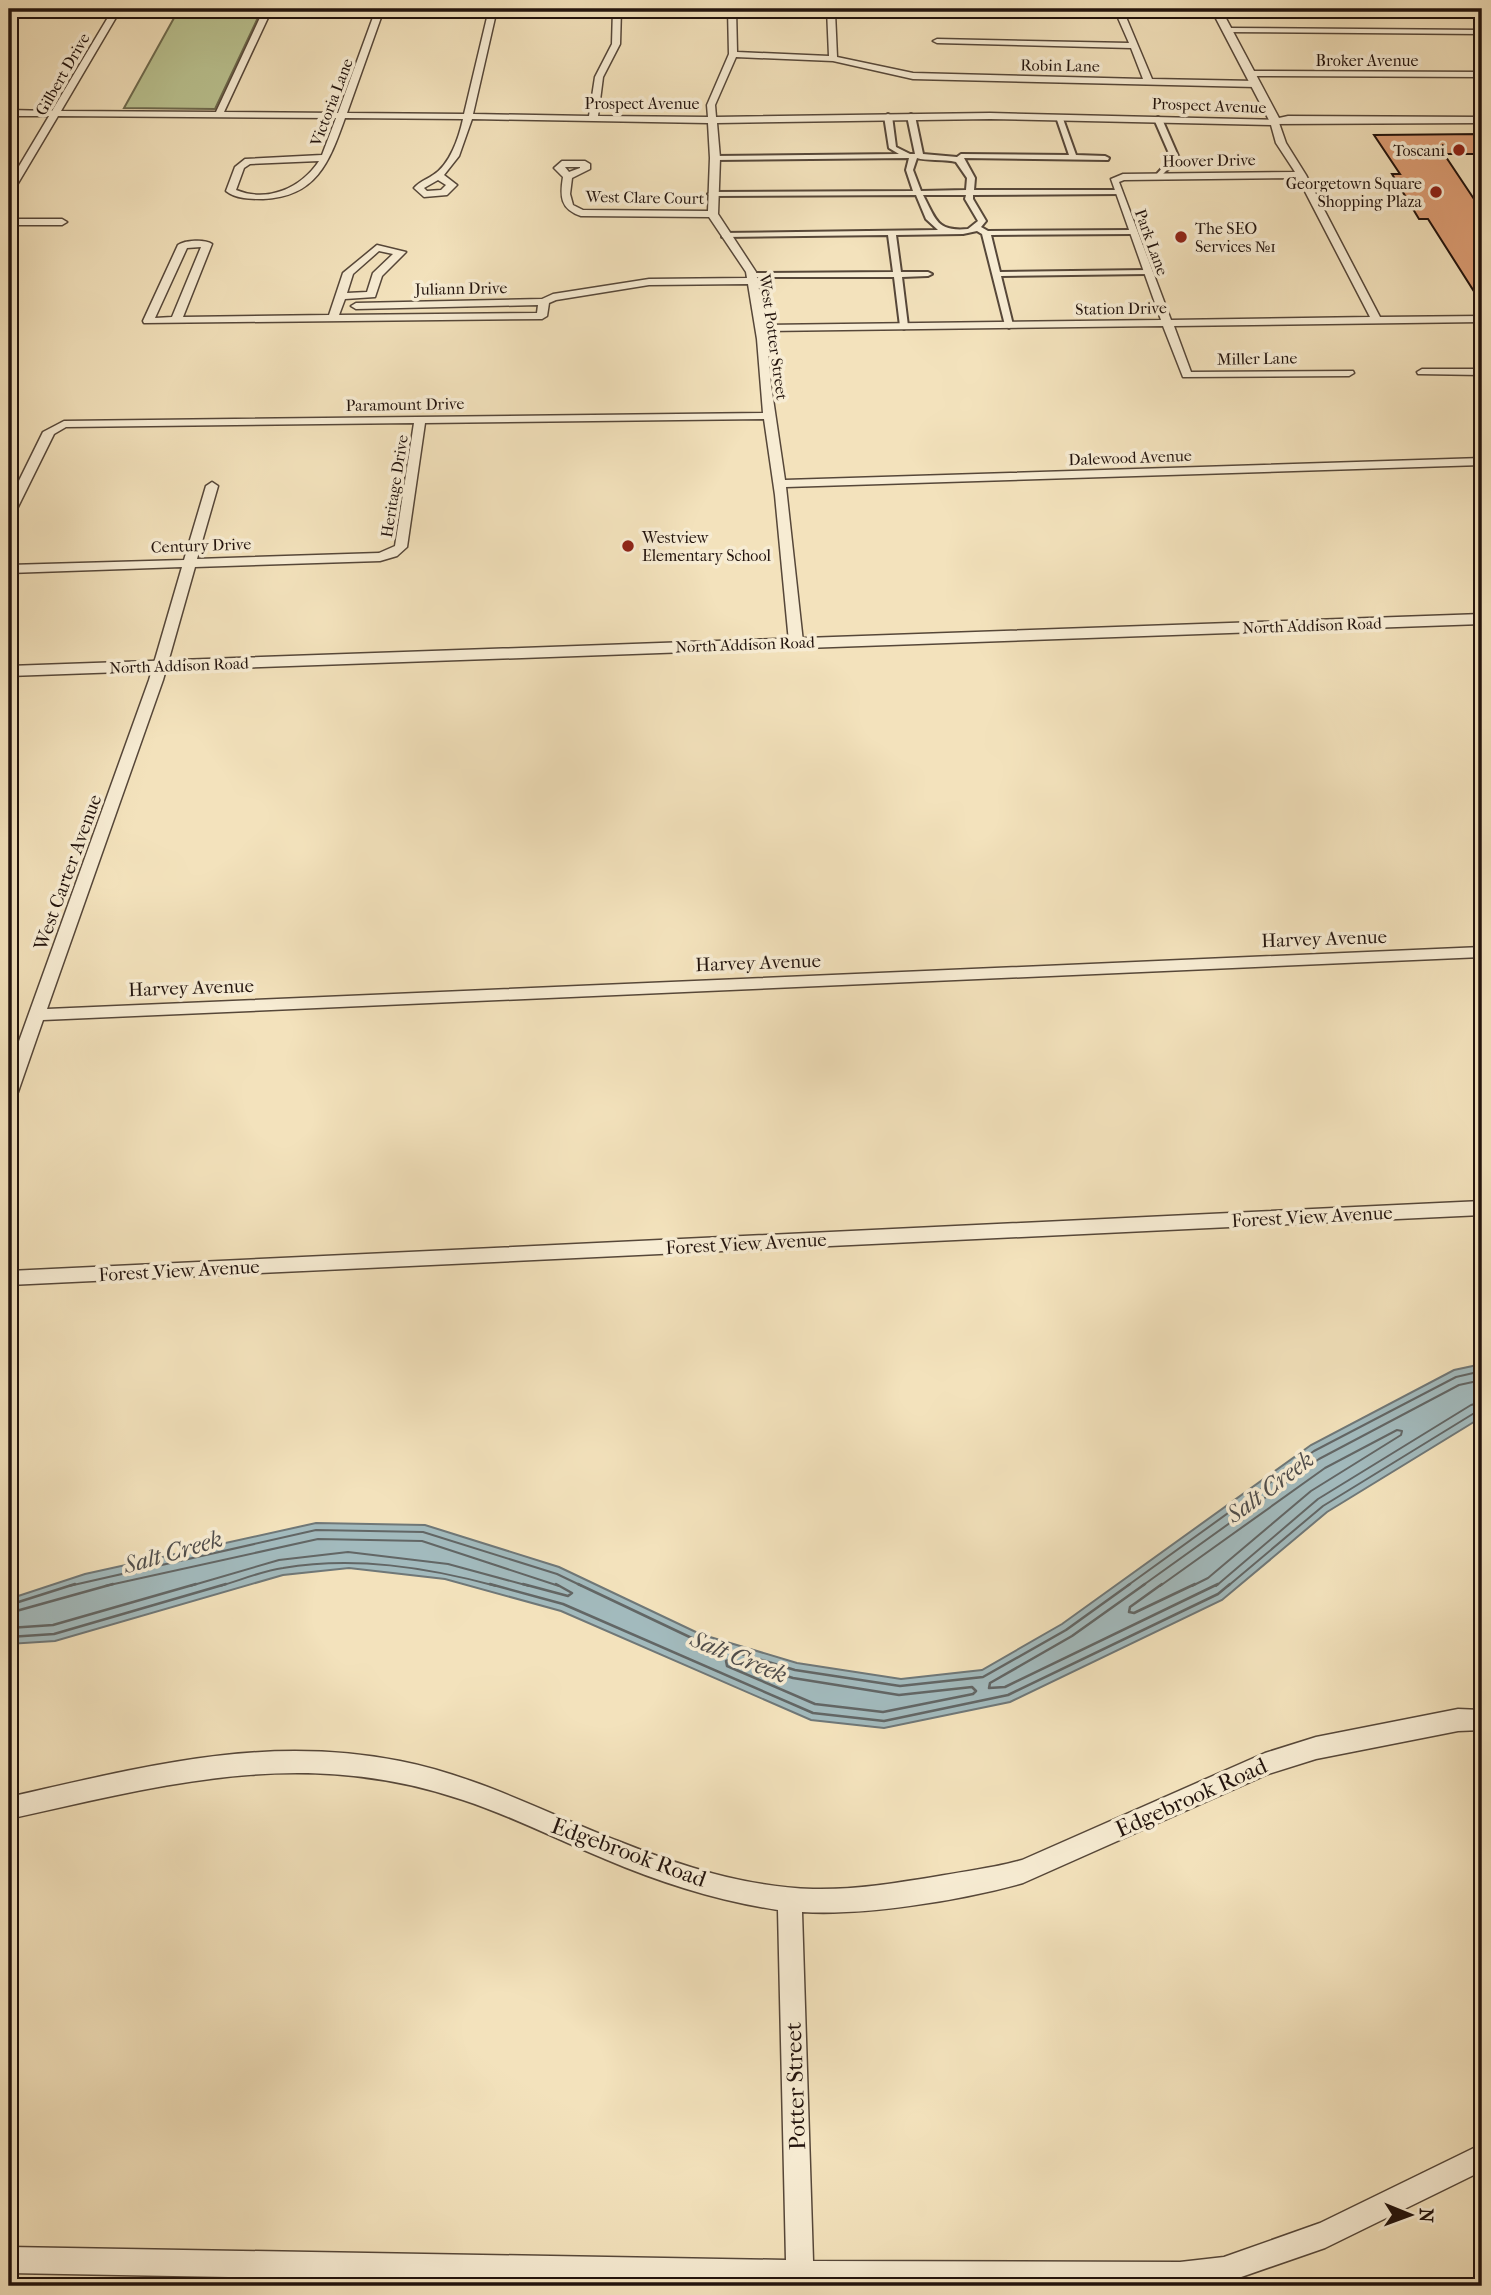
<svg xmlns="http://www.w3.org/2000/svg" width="1491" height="2295" font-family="'IM FELL French Canon',serif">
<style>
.green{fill:#bac391;stroke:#6e6b4f;stroke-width:2}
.water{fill:#a2babd;stroke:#6f7777;stroke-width:2}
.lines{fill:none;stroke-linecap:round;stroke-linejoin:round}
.shore-far1{stroke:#626665;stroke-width:2}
.shore{stroke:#626665;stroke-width:2.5}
.building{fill:#dd9e75;stroke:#22130d;stroke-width:2}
.pedestrian-casing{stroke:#564739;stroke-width:4}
.minor-casing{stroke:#564739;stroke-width:3}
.tertiary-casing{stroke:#564739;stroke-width:3}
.pedestrian{fill:#f7ecd3;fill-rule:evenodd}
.minor{fill:#f7ecd3;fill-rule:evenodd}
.tertiary{fill:#f7ecd3;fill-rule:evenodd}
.poi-dot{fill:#8f2418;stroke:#f7ecd3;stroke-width:2.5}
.labels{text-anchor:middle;stroke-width:7;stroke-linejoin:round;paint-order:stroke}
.far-street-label{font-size:16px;fill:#22130d;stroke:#f7ecd3}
.far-poi-label{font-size:16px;fill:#22130d;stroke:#f7ecd3;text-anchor:end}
.street-label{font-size:19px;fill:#22130d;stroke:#f7ecd3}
.near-street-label{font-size:23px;fill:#22130d;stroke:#f7ecd3}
.near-water-label{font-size:24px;font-style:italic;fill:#4f4d4b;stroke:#f7ecd3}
</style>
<rect width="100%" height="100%" fill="#f3e2bc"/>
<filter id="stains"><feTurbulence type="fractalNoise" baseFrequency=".00286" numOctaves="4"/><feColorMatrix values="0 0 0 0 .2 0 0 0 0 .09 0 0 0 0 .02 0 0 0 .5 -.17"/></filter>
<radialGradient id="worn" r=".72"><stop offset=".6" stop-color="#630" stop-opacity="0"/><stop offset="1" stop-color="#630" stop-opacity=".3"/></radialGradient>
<path class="green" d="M179,9H262L215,109L124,108Z"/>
<path class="water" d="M1482,1364V1417L1327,1512L1222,1600L1010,1702L884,1728L811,1720L561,1611L445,1579L349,1568L283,1575L55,1641L9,1644V1599L85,1574L316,1523L425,1525L559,1567L700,1634L797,1663L901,1679L982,1670L1062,1624L1311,1445L1454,1370Z"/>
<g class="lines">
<path class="shore-far1" d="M69,1586L316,1530L423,1532L557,1574L582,1586
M105,1586L318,1539L422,1541L559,1586
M190,1586L279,1560L348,1552L448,1564L529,1586
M220,1586C241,1580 262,1571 283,1568C354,1556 426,1567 496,1586
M1127,1586L1314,1451L1456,1377L1482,1371
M1142,1586L1319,1459L1459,1385L1482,1380
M1160,1586L1325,1468L1397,1430L1402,1431L1401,1435L1311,1491L1208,1578L1192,1586
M1216,1586L1318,1499L1471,1405L1482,1402
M1228,1586L1323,1506L1476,1412L1482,1411"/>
<path class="shore" d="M490,1584L563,1604L813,1713L884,1721L1008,1695L1218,1594L1230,1584
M523,1584L568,1596L572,1593L556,1584
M578,1584L698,1641L795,1670L900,1686L983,1677L1066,1630L1130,1584
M1145,1584L1072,1636L990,1683L989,1688L1005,1687L1218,1584
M1162,1584L1130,1607L1129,1612L1134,1613L1195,1584
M9,1605L75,1584
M9,1613L113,1584
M9,1628L53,1625L196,1584
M9,1637L54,1634L226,1584
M730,1659L793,1678L899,1695L972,1687L976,1691L973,1694L883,1712L815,1704L727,1666L726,1661Z"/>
</g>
<path class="building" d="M1482,134V154H1444L1482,211V304L1428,219H1419L1392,174H1400L1374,135Z"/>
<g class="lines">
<defs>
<path id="pedestrian" d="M888,114L892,116L896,147L910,154H915L907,116L911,114L915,116L923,154L957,157L961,154L1069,155L1056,117L1062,116L1076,155L1105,156L1109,158L1108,160L964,158L975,178L974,190H1118L1122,192L1121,194L973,195V199L986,221L981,227L988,231L1132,230L1136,232L1132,234L991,235L1000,272L1147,270L1151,272L1147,274L1001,276L1013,325L1009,328L1005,325L982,234L977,231L963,234L896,235L901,272H928L932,274L928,276L902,277L908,326L904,329L900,326L894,277H748L747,275L751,273L893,272L888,235L725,237H722V233L938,230L926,219L916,195L712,196L708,194L712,192L913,191L906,170L909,158L715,160L711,158L715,156L899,154L889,148L884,116ZM917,158C925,161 944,159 956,162L967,178L966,190L921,191L913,170ZM923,195H966L965,199L978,221L968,229C936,232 936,219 923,195Z
M1158,117L1162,119L1179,158L1159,178L1155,176L1171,158L1154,119Z"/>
<path id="minor" d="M113,9H121L61,111L216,112L264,9H272L224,112L338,113L376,9H384L347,113L464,114L489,9H497L473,114L589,116L595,77L612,44L613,9H621L620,44L603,77L598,116L708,117L707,105L729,54L728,9H736L737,52L829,56L827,9H993L1012,12L1015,16L835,12L837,57L913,73L1143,79L1131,48L937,43L933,41L937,39L1129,43L1118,18L1111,9H1119L1126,17L1152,79L1256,81L1260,84L1256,87L913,79L833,61L736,57L715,105L716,117L990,113L1278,120L1286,143L1306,175L1380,317L1482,316V322L1174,326L1191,372L1353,371L1354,373L1349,376L1183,377L1163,326L766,331L771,385L785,480L1482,458V465L786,487L803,642L796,646L789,642L775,495L764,419L425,423L407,547L397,556L380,561L195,567L163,680L47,1009L1482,947V957L43,1020L18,1092L15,1096L9,1098V1069L149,680L182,567L9,573V565L184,560L206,486L212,482L218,486L197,559L379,553L395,546L414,423L66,427L54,434L15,513L9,517V501L43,432L64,421L763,413L757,339L748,284L649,285L556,300L549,303L547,316L542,319L144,323L143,321L178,245C185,240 205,239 212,244L183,317L329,315L343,273L377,245L406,252L382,276L375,297L345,299L339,315L537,313L538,305L356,309L351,306L356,303L542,299L553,294L649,279L747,278L746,272L709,217L581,216C560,209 560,196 563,177L554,168L562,161H585L590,164V169L572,178L570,194L573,205L583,210L708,211L710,158L708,123L472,119L459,156L444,175L457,185L447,195L424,197L414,188C420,181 426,180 433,175C450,165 459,137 463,119L345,118C329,163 316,197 263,199C250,199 236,199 226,191L235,167L245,159L322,155L336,118L58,116L14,190L9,193V183L49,116H9V110L52,111ZM990,119L1271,125L1276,143L1295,172L1123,174L1111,179L1161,320L765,325L756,272L718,214L720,158L717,123ZM319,161C301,188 268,203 236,190L244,168L250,164ZM565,167H580V168L569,172ZM1298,178L1370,317L1171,320L1119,182L1124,180ZM438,180L446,185L441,190L427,191L424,188ZM201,247L172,317L155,318L187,248ZM379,251L393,254L373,273L367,292L347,293L353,274Z
M1476,9H1482V14H1479Z
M1227,28L1482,30V34L1224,32Z
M1251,71L1482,72V77L1248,76Z
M9,219H62L67,222L62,225H9Z
M1422,369H1482V375L1418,374L1417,372Z
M1482,1201V1215L9,1285V1271Z
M1458,1709L1482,1710V1730L1458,1731L1316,1759L1268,1774L1023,1883C963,1900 865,1916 802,1912L813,2261L1180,2262L1224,2257L1320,2223L1482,2144V2171L1325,2248L1224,2283L1200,2286H736L9,2273V2247L786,2260L778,1910C719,1901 661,1883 605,1859C558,1840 512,1816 463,1800C304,1746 166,1784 9,1819V1797C143,1767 262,1734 400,1761C477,1776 546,1813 618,1841C680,1866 746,1887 813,1889C855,1890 897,1883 939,1876C967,1871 994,1868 1022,1860L1265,1753L1316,1737Z"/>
<path id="tertiary" d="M1211,9H1221L1279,118L1288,116L1482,117V123L1271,124Z
M1482,614V624L9,676V666Z"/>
</defs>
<use href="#pedestrian" class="pedestrian-casing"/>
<use href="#minor" class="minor-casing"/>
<use href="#tertiary" class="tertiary-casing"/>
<use href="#pedestrian" class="pedestrian"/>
<use href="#minor" class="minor"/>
<use href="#tertiary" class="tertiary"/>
</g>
<g class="poi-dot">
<circle cx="1459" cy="150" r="7"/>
<circle cx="1436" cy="192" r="7"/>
<circle cx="1181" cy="237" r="7"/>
<circle cx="628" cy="546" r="7"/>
</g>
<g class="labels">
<g class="far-street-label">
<text x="1367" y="66">Broker Avenue</text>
<text transform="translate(1060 65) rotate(1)" y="6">Robin Lane</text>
<text transform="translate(62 74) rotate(-60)" y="6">Gilbert Drive</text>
<text transform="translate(331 102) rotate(-69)" y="6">Victoria Lane</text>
<text x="642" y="109">Prospect Avenue</text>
<text transform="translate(1209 105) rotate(2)" y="6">Prospect Avenue</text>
<text transform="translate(1209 160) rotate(-1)" y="6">Hoover Drive</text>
<text transform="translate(645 197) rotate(1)" y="6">West Clare Court</text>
<text transform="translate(1152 242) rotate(70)" y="6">Park Lane</text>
<text transform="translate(461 288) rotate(-1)" y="6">Juliann Drive</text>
<text transform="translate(1121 308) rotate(-1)" y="6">Station Drive</text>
<text transform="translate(774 337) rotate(82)" y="6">West Potter Street</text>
<text transform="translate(1257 358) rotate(-1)" y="6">Miller Lane</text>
<text transform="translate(405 404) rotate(-1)" y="6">Paramount Drive</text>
<text transform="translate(1130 457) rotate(-2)" y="6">Dalewood Avenue</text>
<text transform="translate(394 486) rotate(-81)" y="6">Heritage Drive</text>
<text transform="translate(201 545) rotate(-2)" y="6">Century Drive</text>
<text transform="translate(1312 625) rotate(-2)" y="6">North Addison Road</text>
<text transform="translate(745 644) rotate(-2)" y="6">North Addison Road</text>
<text transform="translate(179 665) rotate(-2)" y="6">North Addison Road</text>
</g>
<g class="far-poi-label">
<text x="1445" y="156">Toscani</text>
<text x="1422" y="189">Georgetown Square<tspan x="1422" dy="18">Shopping Plaza</tspan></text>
<text x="1195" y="234" text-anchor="start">The SEO<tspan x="1195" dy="18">Services №1</tspan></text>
<text x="642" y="543" text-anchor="start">Westview<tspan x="642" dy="18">Elementary School</tspan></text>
</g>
<g class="street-label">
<text transform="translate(67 872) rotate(-70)" y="7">West Carter Avenue</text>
<text transform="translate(1324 938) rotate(-2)" y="7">Harvey Avenue</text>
<text transform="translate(758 962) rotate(-2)" y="7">Harvey Avenue</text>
<text transform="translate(191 987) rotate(-2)" y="7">Harvey Avenue</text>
<text transform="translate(1312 1216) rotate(-3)" y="7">Forest View Avenue</text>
<text transform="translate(746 1243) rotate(-3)" y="7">Forest View Avenue</text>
<text transform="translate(179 1270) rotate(-3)" y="7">Forest View Avenue</text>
</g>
<g class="near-street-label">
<text transform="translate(1191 1797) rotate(-24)" y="8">Edgebrook Road</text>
<text transform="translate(629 1852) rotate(20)" y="8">Edgebrook Road</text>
<text transform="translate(795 2086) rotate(-92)" y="8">Potter Street</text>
</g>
<g class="near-water-label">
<text transform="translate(1270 1487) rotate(-37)" y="8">Salt Creek</text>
<text transform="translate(173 1552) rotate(-16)" y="8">Salt Creek</text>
<text transform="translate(739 1657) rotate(22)" y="8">Salt Creek</text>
</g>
</g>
<rect width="1491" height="2295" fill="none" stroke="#f3e2bc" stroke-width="35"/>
<rect x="10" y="10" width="1470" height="2274" fill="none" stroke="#22130d" stroke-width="3.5"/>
<rect x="18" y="18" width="1456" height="2260" fill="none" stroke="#22130d" stroke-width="2"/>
<g transform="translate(1410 2215) rotate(91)" stroke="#f7ecd3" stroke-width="5" paint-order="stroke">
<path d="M0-5L12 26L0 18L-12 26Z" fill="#22130d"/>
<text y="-10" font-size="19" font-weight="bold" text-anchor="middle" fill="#22130d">N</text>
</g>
<rect width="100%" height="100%" filter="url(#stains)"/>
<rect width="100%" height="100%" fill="url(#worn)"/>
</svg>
